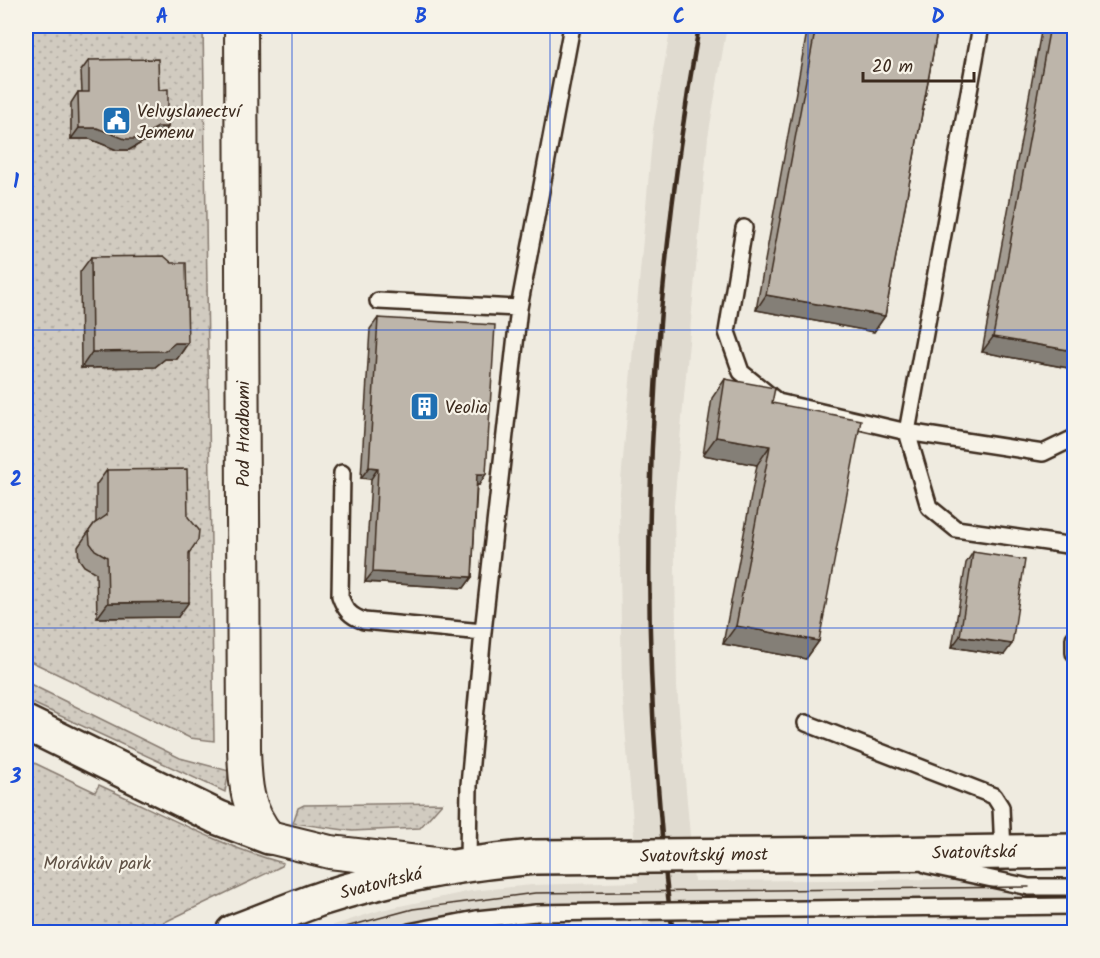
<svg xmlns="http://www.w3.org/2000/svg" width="1100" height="958" font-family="Kalam,sans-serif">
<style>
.built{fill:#e0dbd0}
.green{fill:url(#green-dots);stroke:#867a6f;stroke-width:1.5;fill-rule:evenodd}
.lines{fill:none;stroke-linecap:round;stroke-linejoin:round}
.lane-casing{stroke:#3b2a1e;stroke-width:20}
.street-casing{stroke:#3b2a1e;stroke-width:36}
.primary-casing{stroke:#3b2a1e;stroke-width:38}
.highway-casing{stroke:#3b2a1e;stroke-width:38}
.lane{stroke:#f7f3e8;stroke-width:15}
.street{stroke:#f7f3e8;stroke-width:32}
.primary{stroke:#f7f3e8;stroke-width:33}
.highway{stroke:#f7f3e8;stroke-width:33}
.tram{stroke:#3b2a1e;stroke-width:1.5}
.rail{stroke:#3b2a1e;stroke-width:4.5}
.lane-bridge-casing{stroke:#3b2a1e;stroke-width:20;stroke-linecap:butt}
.primary-bridge-casing{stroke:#3b2a1e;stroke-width:38;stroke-linecap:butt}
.lane-bridge{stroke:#f7f3e8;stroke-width:15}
.primary-bridge{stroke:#f7f3e8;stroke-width:33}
.wall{fill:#a39c92;stroke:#3b2a1e;stroke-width:1.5}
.shaded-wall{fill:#847f77;stroke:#3b2a1e;stroke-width:1.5}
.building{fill:#bdb5aa;stroke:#3b2a1e;stroke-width:1.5}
.grid{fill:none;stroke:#1d4ed8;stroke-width:1.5;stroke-opacity:0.55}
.labels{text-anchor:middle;stroke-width:4.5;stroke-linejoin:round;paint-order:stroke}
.poi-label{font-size:18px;fill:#3b2a1e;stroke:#f7f3e8;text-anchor:start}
.street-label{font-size:18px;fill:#3b2a1e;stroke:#f7f3e8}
.park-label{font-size:18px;fill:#605246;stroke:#f7f3e8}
.neatline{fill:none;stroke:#1d4ed8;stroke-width:2}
.grid-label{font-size:20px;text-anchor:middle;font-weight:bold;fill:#1d4ed8}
</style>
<defs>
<pattern id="green-dots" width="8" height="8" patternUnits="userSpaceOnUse" patternTransform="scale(1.5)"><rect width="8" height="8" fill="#d1cbc0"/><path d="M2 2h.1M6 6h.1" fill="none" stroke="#b4aea5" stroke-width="1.8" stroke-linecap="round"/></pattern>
</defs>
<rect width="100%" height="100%" fill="#efebe0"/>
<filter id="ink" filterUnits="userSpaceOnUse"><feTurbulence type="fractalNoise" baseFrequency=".0167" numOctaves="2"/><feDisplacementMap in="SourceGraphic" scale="12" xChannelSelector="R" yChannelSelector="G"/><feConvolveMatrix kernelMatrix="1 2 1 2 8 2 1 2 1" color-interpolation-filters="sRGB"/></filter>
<g filter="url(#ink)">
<path class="built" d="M671,26H727L708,137L674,505L677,688L694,881L1074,878V914L699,918L701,932H644L642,919L532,921L447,932H312L381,910L471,891L532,885L638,882L622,691L619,503L653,129Z"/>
<path class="green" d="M26,26H203L214,741L190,738L26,659ZM82,103L137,145L133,150H111L107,146V139H71V104ZM96,534V570L84,566L78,556L79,545Z
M26,682L180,758L229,771L225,792L26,700Z
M26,759L95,792L99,785C159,812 219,846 283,863L282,866L144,932H26Z
M442,803L420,828L352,831L293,823L298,808L304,805Z"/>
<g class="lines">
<defs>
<path id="lane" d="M981,26L907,432L929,507L956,529L1074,546
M744,228L727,332L741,372L778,402L907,432L1043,453L1074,438
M378,301L519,308
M342,473L340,596C345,610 350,616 364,621L483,632L469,785L468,863
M483,632L519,308L572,26
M1074,638V653
M806,723L994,796L1001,807L1003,852
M927,865L1029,887H1074
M874,908L1074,906
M409,932L476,919L536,913"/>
<path id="street" d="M241,26L244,749C245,783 246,810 269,837L330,852L444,865"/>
<path id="primary" d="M873,854L1074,851
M233,932C263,921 293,908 323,898C392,876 463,863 535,857"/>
<path id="highway" d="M26,723L219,818L269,837"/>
</defs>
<use href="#lane" class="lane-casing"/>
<use href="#street" class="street-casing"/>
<use href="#primary" class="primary-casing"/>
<use href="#highway" class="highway-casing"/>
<use href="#lane" class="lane"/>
<use href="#street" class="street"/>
<use href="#primary" class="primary"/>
<use href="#highway" class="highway"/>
<path class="tram" d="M327,932L413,909L535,893L1029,887"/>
<path class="rail" d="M673,932C665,884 662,835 658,787C637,533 655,276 699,26"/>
<defs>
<path id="lane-bridge" d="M536,913L874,908"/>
<path id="primary-bridge" d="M535,857L873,854"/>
</defs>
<use href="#lane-bridge" class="lane-bridge-casing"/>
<use href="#primary-bridge" class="primary-bridge-casing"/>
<use href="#lane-bridge" class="lane-bridge"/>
<use href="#primary-bridge" class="primary-bridge"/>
</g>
<path class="wall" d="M808,26H938L885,316L874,332L756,310Z
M1042,26H1074V369L982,352Z
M89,60L159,90L168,127L161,138H150L129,150H117L90,139H71V103L78,92H82L81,71Z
M91,257L188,343L177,359H165L155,367L81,368L80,272Z
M378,318L479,485H477L472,577L464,588L365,582L371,479L361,478L370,329Z
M725,379L772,403L819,641L806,659L723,644L757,465L703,455L712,398Z
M107,470L189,553L178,617L97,618L96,573L84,566L79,559L78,547L94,524L96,522V485Z
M973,552L1004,655L952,647L966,563Z"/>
<path class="shaded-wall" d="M168,127L161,138H150L129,150H117L90,139H71L79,128Z
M766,295L885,316L874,332L756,310Z
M993,337L1074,351V369L982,352Z
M175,343H188L177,359H165L155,367L81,368L92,352Z
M716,437L770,446L757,465L703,455Z
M369,467L378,468L371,479L361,478Z
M477,474H486L479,485H470Z
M373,572L472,577L464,588L365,582Z
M189,602L178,617L97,618L108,603Z
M736,626L819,641L806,659L723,644Z
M960,636L1012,644L1004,655L952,647Z"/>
<path class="building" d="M816,26H938L885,316L766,295Z
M1050,26H1074V351L993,337Z
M158,59L159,90L168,89V127H158L137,139H125L97,128H79L78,92H89V60Z
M164,256L172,263H186L188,343H175L165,351L92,352L91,257Z
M378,318L495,325L486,474H477L472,577L373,572L378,468L369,467Z
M725,379L775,388L772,403L861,420L819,641L736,626L770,446L716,437Z
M187,469L188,517L199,530L198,540L189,553V602L108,603L107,557L95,550L90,543L89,531L94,524L107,515V470Z
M973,552L1025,560L1012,644L960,636Z"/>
</g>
<path class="grid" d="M292,26V932M550,26V932M808,26V932M26,330H1074M26,628H1074"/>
<defs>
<symbol id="civic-square" viewBox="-11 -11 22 22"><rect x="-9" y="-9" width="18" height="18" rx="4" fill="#1f6fb2" stroke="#f7f3e8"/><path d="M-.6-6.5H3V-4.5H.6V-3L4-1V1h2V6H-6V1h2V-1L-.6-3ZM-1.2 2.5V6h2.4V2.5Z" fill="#fff"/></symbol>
<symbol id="building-square" viewBox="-11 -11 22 22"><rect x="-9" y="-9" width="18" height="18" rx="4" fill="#1f6fb2" stroke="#f7f3e8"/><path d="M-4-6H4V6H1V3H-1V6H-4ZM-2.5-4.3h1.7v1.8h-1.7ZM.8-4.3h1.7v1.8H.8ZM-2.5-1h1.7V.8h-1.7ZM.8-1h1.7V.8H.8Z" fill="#fff"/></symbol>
</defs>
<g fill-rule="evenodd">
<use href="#civic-square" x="100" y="104" width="33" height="33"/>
<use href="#building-square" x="408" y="390" width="33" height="33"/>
</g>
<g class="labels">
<g class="poi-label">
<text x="137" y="117">Velvyslanectví<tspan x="137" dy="21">Jemenu</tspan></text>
<text x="445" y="413">Veolia</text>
</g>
<g class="street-label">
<text transform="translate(243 434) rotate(-90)" y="6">Pod Hradbami</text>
<text transform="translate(974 852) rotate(-1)" y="6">Svatovítská</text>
<text transform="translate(704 855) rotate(-1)" y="6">Svatovítský most</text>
<text transform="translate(381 883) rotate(-14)" y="6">Svatovítská</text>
</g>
<g class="park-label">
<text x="97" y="869">Morávkův park</text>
</g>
</g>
<rect width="1100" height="958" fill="none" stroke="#f7f3e8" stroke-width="66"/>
<path d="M863 72v9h111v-9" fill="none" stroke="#3b2a1e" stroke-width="3"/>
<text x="872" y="72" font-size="18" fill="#3b2a1e" stroke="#f7f3e8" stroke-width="4.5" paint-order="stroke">20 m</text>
<rect x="33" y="33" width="1034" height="892" class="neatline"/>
<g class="grid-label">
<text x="162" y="23">A</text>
<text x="421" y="23">B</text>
<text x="679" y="23">C</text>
<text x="938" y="23">D</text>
<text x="16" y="188">1</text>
<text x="16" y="486">2</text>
<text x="16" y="783">3</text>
</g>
</svg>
